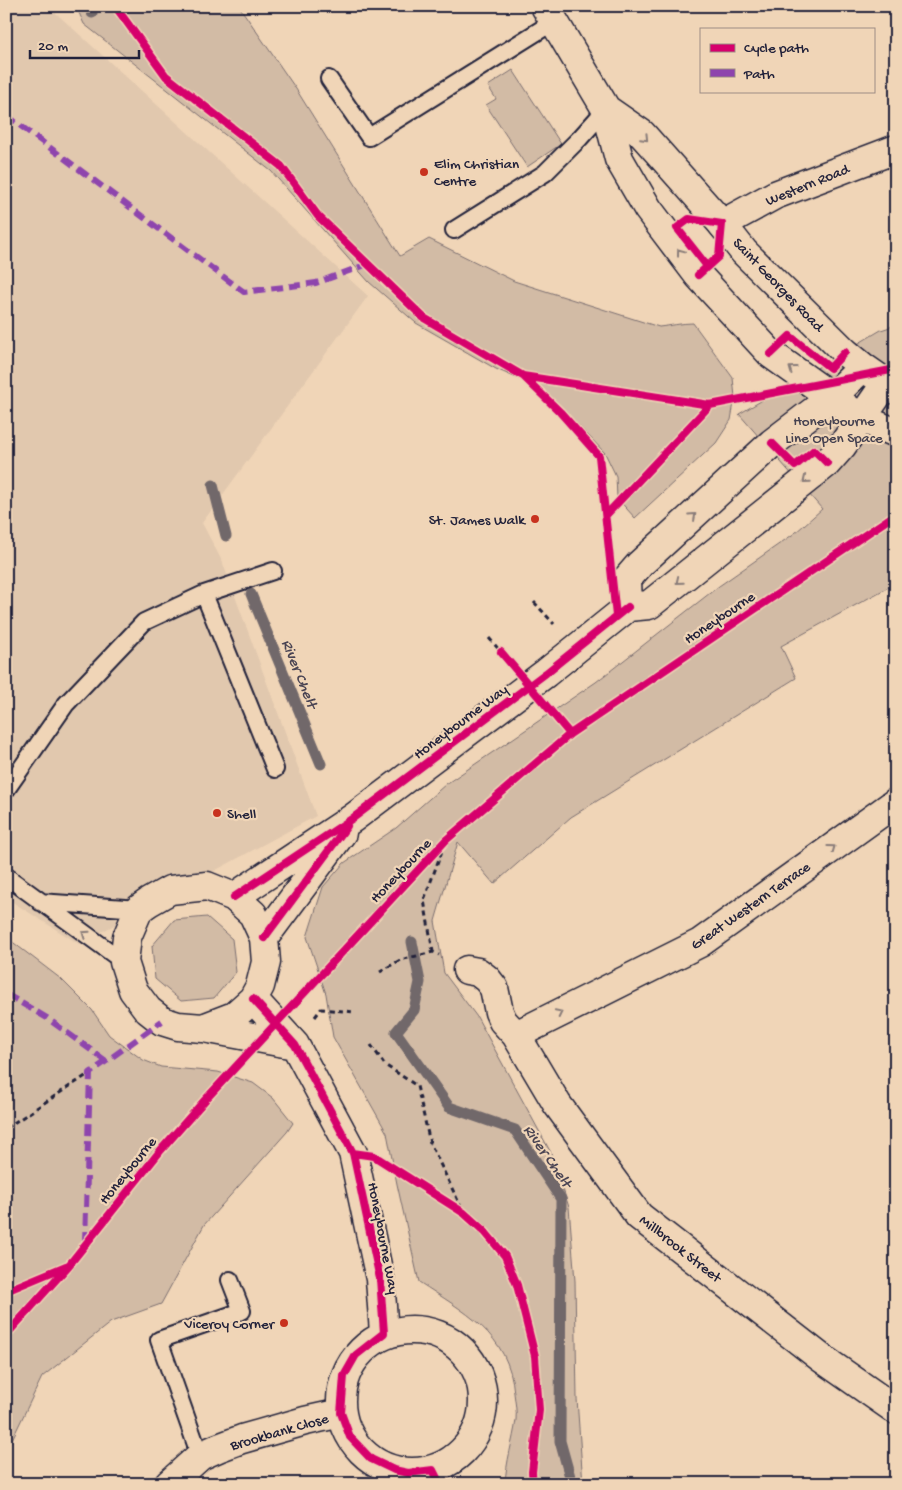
<svg xmlns="http://www.w3.org/2000/svg" width="902" height="1490" font-family="'Gochi Hand',sans-serif">
<style>
.built{fill:#e1c8ae}
.green{fill:#d2bba5;stroke:#7a6e70}
.lines{fill:none;stroke-linecap:round;stroke-linejoin:round}
.stream{stroke:#71676b;stroke-width:11}
.service-casing{stroke:#22223b;stroke-width:20}
.minor-casing{stroke:#22223b;stroke-width:31}
.tertiary-casing{stroke:#22223b;stroke-width:31}
.path{stroke:#22223b;stroke-width:3;stroke-dasharray:5 4;stroke-linecap:butt}
.service{stroke:#f0d5b7;stroke-width:16}
.minor{stroke:#f0d5b7;stroke-width:28}
.tertiary{stroke:#f0d5b7;stroke-width:28}
.quiet{stroke:#8e44ad;stroke-width:6;stroke-dasharray:12 6;stroke-linecap:butt}
.cycleway-casing{stroke:#f0d5b7;stroke-width:11}
.cycleway{stroke:#d6006c;stroke-width:8}
.oneway{stroke:#897c79}
.poi-dot{fill:#c8321e;stroke:#f0d5b7;stroke-width:2}
.labels{text-anchor:middle;stroke-width:4.5;stroke-linejoin:round;paint-order:stroke}
.poi-label{font-size:15px;fill:#22223b;stroke:#f0d5b7;text-anchor:start}
.street-label{font-size:15px;fill:#22223b;stroke:#f0d5b7}
.park-label{font-size:15px;fill:#454150;stroke:#f0d5b7}
.water-label{font-size:16px;font-style:italic;fill:#4a4453;stroke:#f0d5b7}
</style>
<rect width="100%" height="100%" fill="#f0d5b7"/>
<filter id="ink" filterUnits="userSpaceOnUse"><feTurbulence type="fractalNoise" baseFrequency=".02" numOctaves="2"/><feDisplacementMap in="SourceGraphic" scale="10" xChannelSelector="R" yChannelSelector="G"/><feConvolveMatrix kernelMatrix="1 2 1 2 8 2 1 2 1" color-interpolation-filters="sRGB"/></filter>
<g filter="url(#ink)">
<path class="built" d="M6,6H48L368,296L202,523L222,561L316,816L79,944L6,898Z"/>
<path class="green" d="M76,6H239L296,89L400,256L429,239L514,281L659,327C670,326 681,323 693,323L733,378L735,397L731,420L716,443L635,518L617,498L616,476L605,453L546,391L496,369L416,323L369,282L271,171L84,24Z
M513,70L561,144L527,167L486,105L496,99L488,86Z
M896,325V583L781,646L796,678L571,817L494,884L458,842L435,921L444,973L477,1017L550,1151L569,1207L575,1281L577,1399L583,1484H505C506,1462 513,1441 516,1420C517,1411 515,1402 514,1393C509,1333 464,1312 419,1282L397,1184L387,1133L333,1037L326,994L307,937L323,887L344,863L396,828L446,784L596,682L719,586L795,533L822,509L739,414L881,330Z
M207,917L232,939L236,972L214,998L181,1001L155,979L152,946L174,920Z
M6,937L61,979L92,1010L109,1035L143,1060L161,1067L218,1072L253,1083L273,1098L293,1123L287,1132L204,1225L161,1304L111,1322L42,1377L6,1452Z"/>
<g class="lines">
<path class="stream" d="M90,6L92,13
M213,485L226,536
M251,594L321,764
M412,942L420,982L414,1010L396,1032L449,1107L515,1130L561,1199L560,1441L572,1484"/>
<defs>
<path id="service" d="M329,79L369,137L553,22
M454,230L545,173L580,138L606,109
M204,594L275,769
M6,790L66,704L144,622L204,594L273,571
M6,876L124,962
M40,902L139,909
M200,1456L159,1340L242,1311L230,1280"/>
<path id="minor" d="M722,224L775,195L896,149
M467,970L478,972L487,979L494,988L499,1012L503,1021L516,1035L557,1104L639,1216L820,1357L896,1410
M516,1035L700,943L896,802
M169,1484L200,1456L218,1448L242,1439L305,1421L341,1413"/>
<path id="tertiary" d="M545,6L606,109L619,159L648,209L698,275L771,354L861,418L896,433
M606,109L642,134L722,224L744,252L845,352L863,367L896,390
M628,607L627,579L640,564L772,443L831,398L863,367
M207,886L234,897L253,914L264,938L266,962L260,986L253,999L234,1016L203,1028L178,1026L162,1021L148,1010L133,990L124,962L127,937L139,909L149,902L170,890Z
M234,897L353,818L546,673L628,607L649,605L827,463L842,446L886,383
M264,938L342,833
M253,999L295,1045L353,1153L380,1279L384,1333
M204,1028L295,1045
M341 1401a71 71 0 1 1 142 0a71 71 0 1 1-142 0Z"/>
</defs>
<use href="#service" class="service-casing"/>
<use href="#minor" class="minor-casing"/>
<use href="#tertiary" class="tertiary-casing"/>
<path class="path" d="M534,602L554,624
M489,638L501,652
M433,952L424,900L446,840
M380,972L400,960L433,952L439,955
M315,1017L321,1009L355,1012
M371,1045L385,1065L417,1086L430,1143L464,1213
M6,1128L90,1073"/>
<use href="#service" class="service"/>
<use href="#minor" class="minor"/>
<use href="#tertiary" class="tertiary"/>
<path class="quiet" d="M6,115L244,292L316,283L368,264
M6,994L47,1018L106,1061
M85,1243L90,1073L162,1021"/>
<defs>
<path id="cycleway" d="M115,6L166,76L281,166L318,216L424,318L523,376L710,405L896,369
M698,275L719,256L722,224L689,219L677,228L707,266
M771,354L790,336L830,368L845,352
M523,376L560,412L599,456L616,616
M772,443L795,466L814,450L827,463
M607,514L710,405
M501,652L570,734
M234,897L353,818L546,673L628,607
M264,938L347,826
M253,999L295,1045L353,1153L380,1279L384,1333L356,1355L344,1376L341,1413L350,1437L371,1459L394,1470L408,1473L433,1470L440,1484
M353,1153L374,1156L464,1213L485,1232L505,1256L517,1285L535,1356L539,1410L532,1472L533,1484
M6,1291L66,1266
M6,1335L69,1265L161,1150L205,1100L446,840L570,734L896,514"/>
</defs>
<use href="#cycleway" class="cycleway-casing"/>
<use href="#cycleway" class="cycleway"/>
</g>
<defs><path id="oneway-chevron" d="M-2-3.5L2.5 0L-2 3.5" fill="none" stroke-width="1.6" stroke-linecap="round" stroke-linejoin="round" transform="scale(1.25)"/></defs>
<g class="oneway">
<use href="#oneway-chevron" transform="translate(645 138) rotate(46)"/>
<use href="#oneway-chevron" transform="translate(680 252) rotate(-127)"/>
<use href="#oneway-chevron" transform="translate(792 369) rotate(-144)"/>
<use href="#oneway-chevron" transform="translate(806 480) rotate(141)"/>
<use href="#oneway-chevron" transform="translate(693 516) rotate(-42)"/>
<use href="#oneway-chevron" transform="translate(679 581) rotate(141)"/>
<use href="#oneway-chevron" transform="translate(832 848) rotate(-36)"/>
<use href="#oneway-chevron" transform="translate(85 934) rotate(-145)"/>
<use href="#oneway-chevron" transform="translate(559 1013) rotate(-26)"/>
</g>
</g>
<g class="poi-dot">
<circle cx="424" cy="172" r="5"/>
<circle cx="535" cy="519" r="5"/>
<circle cx="217" cy="813" r="5"/>
<circle cx="284" cy="1323" r="5"/>
</g>
<g class="labels">
<g class="poi-label">
<text x="434" y="168">Elim Christian<tspan x="434" dy="17">Centre</tspan></text>
<text x="525" y="524" text-anchor="end">St. James Walk</text>
<text x="227" y="818">Shell</text>
<text x="274" y="1328" text-anchor="end">Viceroy Corner</text>
</g>
<g class="street-label">
<text transform="translate(807 184) rotate(-22)" y="5">Western Road</text>
<text transform="translate(779 284) rotate(46)" y="5">Saint Georges Road</text>
<text transform="translate(719 617) rotate(-34)" y="5">Honeybourne</text>
<text transform="translate(460 721) rotate(-37)" y="5">Honeybourne Way</text>
<text transform="translate(400 870) rotate(-47)" y="5">Honeybourne</text>
<text transform="translate(750 905) rotate(-35)" y="5">Great Western Terrace</text>
<text transform="translate(127 1170) rotate(-51)" y="5">Honeybourne</text>
<text transform="translate(384 1238) rotate(79)" y="5">Honeybourne Way</text>
<text transform="translate(681 1248) rotate(38)" y="5">Millbrook Street</text>
<text transform="translate(279 1431) rotate(-16)" y="5">Brookbank Close</text>
</g>
<g class="park-label">
<text x="834" y="425">Honeybourne<tspan x="834" dy="17">Line Open Space</tspan></text>
</g>
<g class="water-label">
<text transform="translate(301 673) rotate(68)" y="6">River Chelt</text>
<text transform="translate(549 1155) rotate(55)" y="6">River Chelt</text>
</g>
</g>
<rect width="902" height="1490" fill="none" stroke="#f0d5b7" stroke-width="25"/>
<rect x="12" y="12" width="877" height="1465" fill="none" stroke="#22223b" stroke-width="2" filter="url(#ink)"/>
<rect x="700" y="28" width="175" height="65" fill="#f0d5b7" stroke="#9e8d85"/>
<rect x="710" y="44" width="25" height="8" fill="#d6006c" stroke="#9e8d85"/>
<text x="744" y="52" font-size="15" fill="#22223b">Cycle path</text>
<rect x="710" y="69" width="25" height="8" fill="#8e44ad" stroke="#9e8d85"/>
<text x="744" y="78" font-size="15" fill="#22223b">Path</text>
<path d="M30 50v8h109v-8" fill="none" stroke="#22223b" stroke-width="2.5"/>
<text x="38" y="50" font-size="15" fill="#22223b" stroke="#f0d5b7" stroke-width="4" paint-order="stroke">20 m</text>
</svg>
